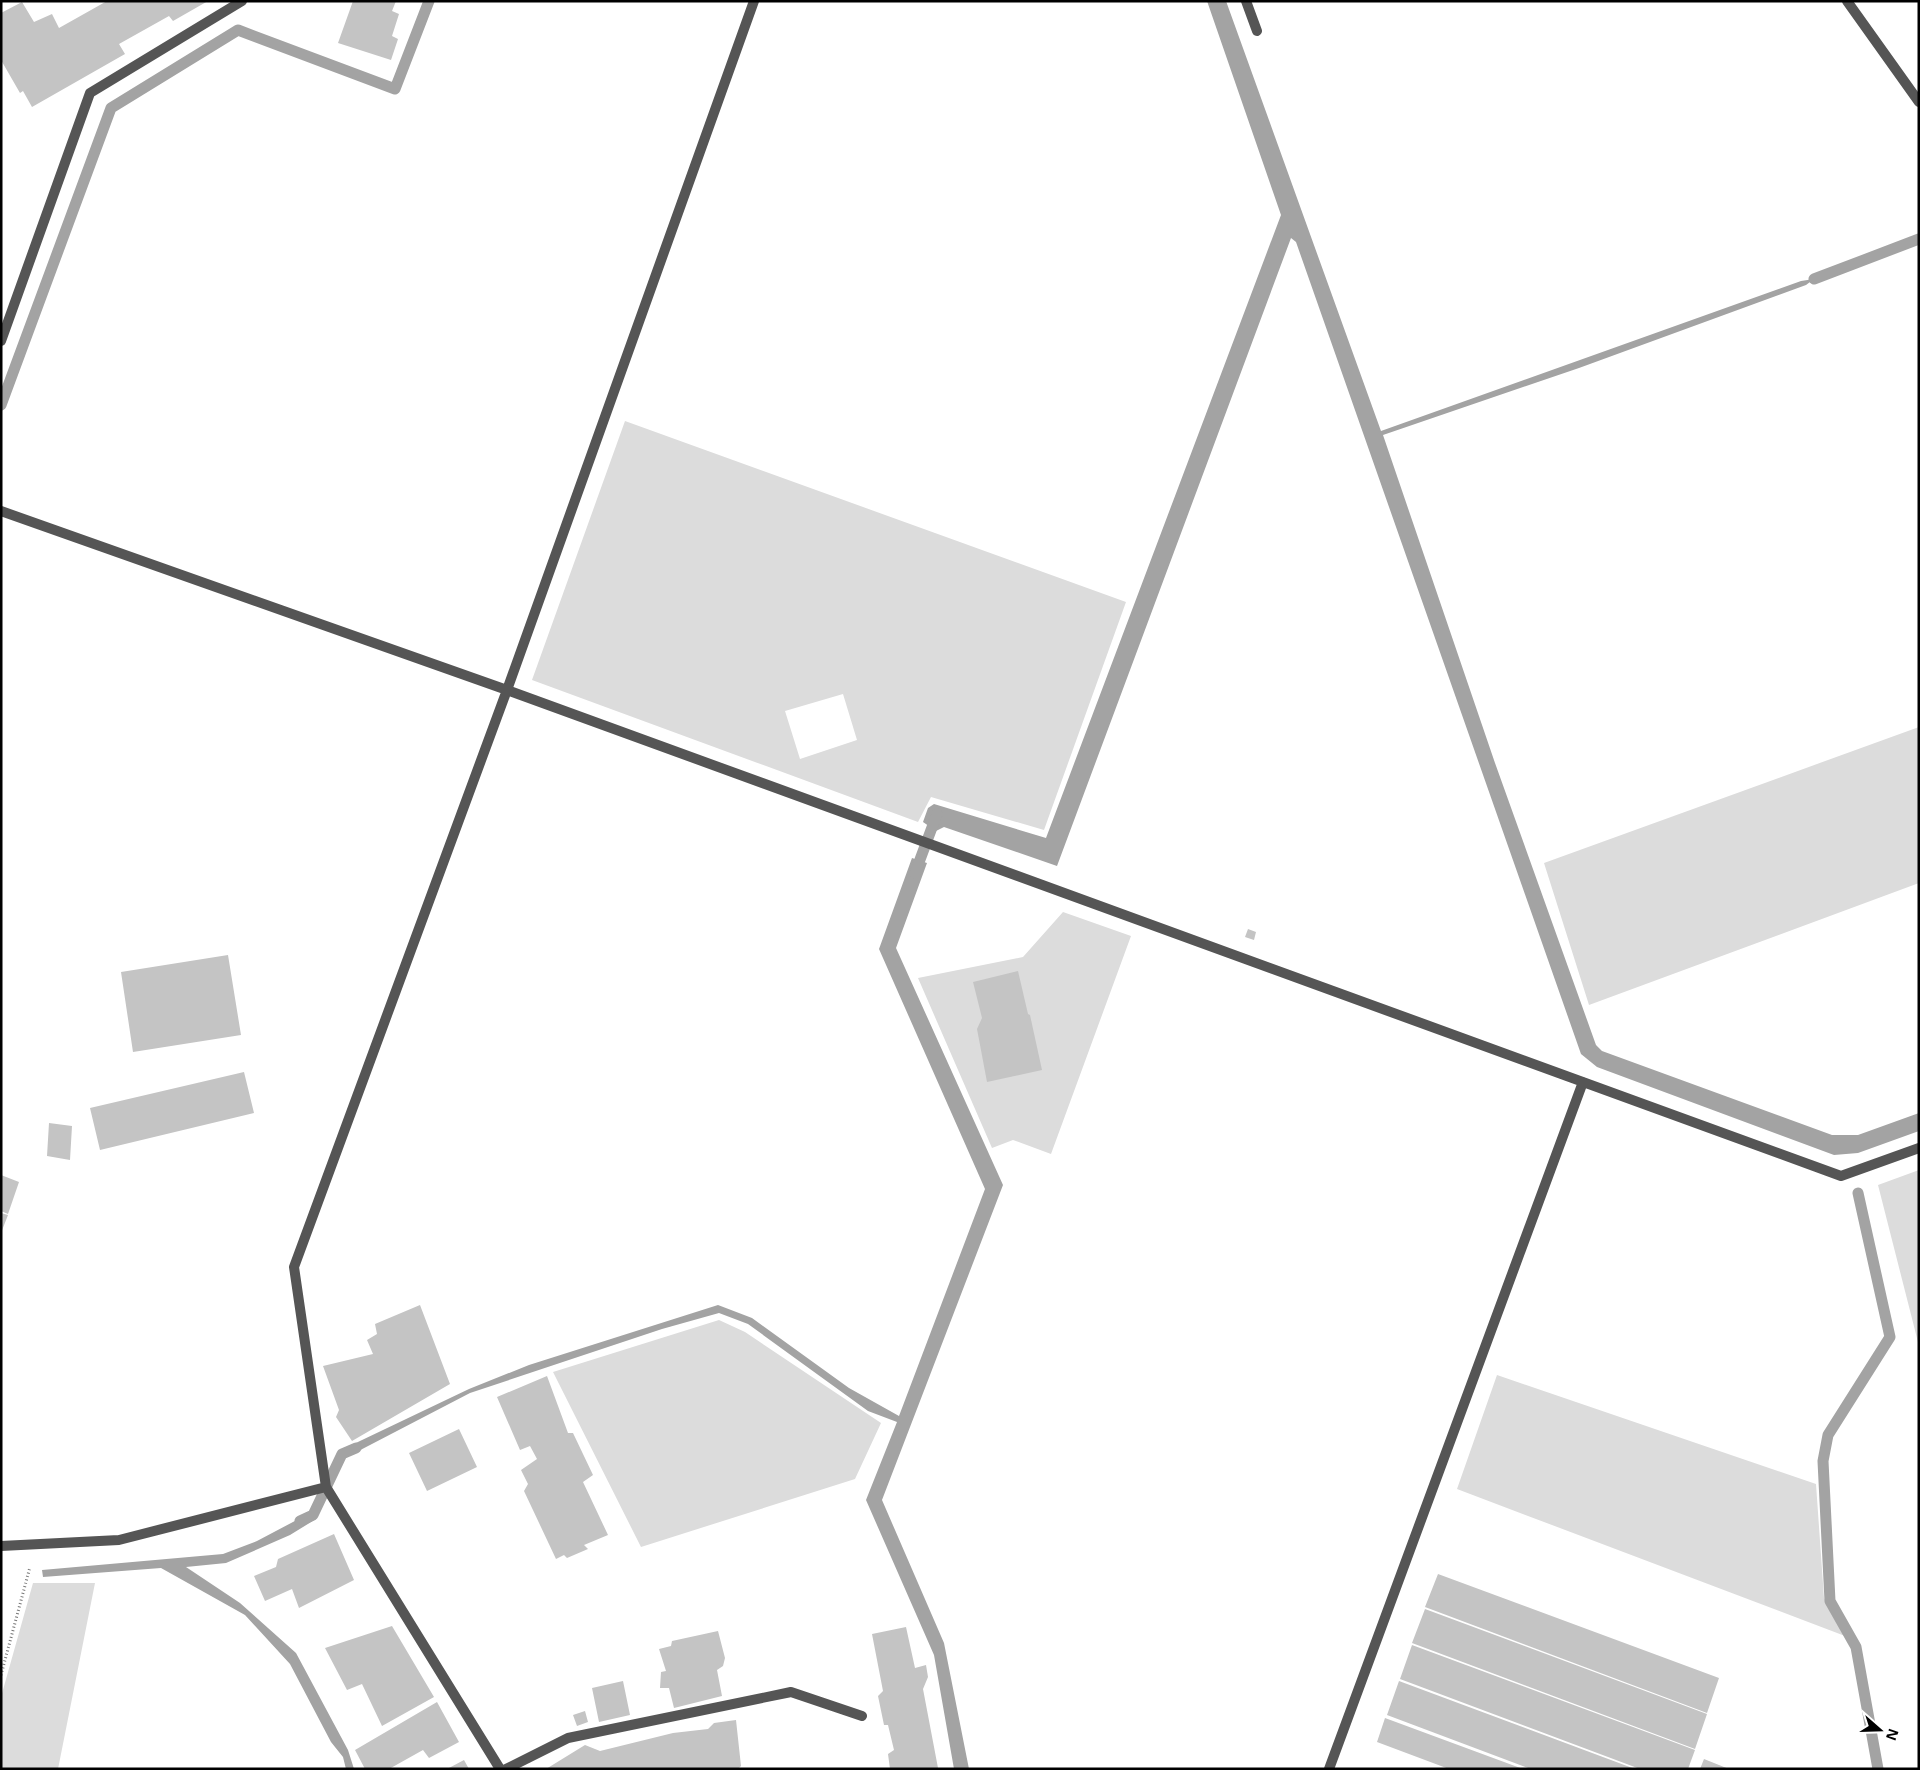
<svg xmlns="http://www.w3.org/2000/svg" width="1920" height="1770" font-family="'Open Sans',sans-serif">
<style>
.green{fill:#dcdcdc;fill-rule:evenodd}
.water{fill:#a3a3a3}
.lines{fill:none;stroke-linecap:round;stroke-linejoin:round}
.stream{stroke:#a3a3a3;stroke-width:11}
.building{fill:#c4c4c4}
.path{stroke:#777;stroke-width:3;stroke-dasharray:1 2.5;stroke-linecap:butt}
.minor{stroke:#555;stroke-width:10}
.tertiary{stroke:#555;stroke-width:10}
</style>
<rect width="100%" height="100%" fill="#fff"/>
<path class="green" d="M625,421L1126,602L1044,830L931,797L918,822L532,680ZM843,694L857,740L800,759L785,711Z
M1919,727V883L1589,1005L1544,863Z
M1063,912L1131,936L1051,1154L1013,1140L992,1148L918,978L1023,957Z
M1919,1170V1346L1878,1185Z
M719,1320L745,1332L881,1423L855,1479L641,1547L553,1372Z
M1497,1375L1816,1484L1824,1598L1845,1636L1457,1489Z
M33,1583H95L58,1769H1V1697Z"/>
<path class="water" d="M1207,1H1226L1381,431L1801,281L1814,279L1806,285L1579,368L1383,435L1495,763L1596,1045L1602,1051L1832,1135H1858L1919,1113V1131L1858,1153L1834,1155L1597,1067L1581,1054L1296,242L1291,238L1057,866L944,827L936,831L923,822L928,808L934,804L1046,838L1281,215Z
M912,858L927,863L896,948L1003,1185L882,1500L944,1643L969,1769H954L934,1655L866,1500L897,1422L868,1411L748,1324L719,1313L662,1329L470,1393L345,1458L339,1451L469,1389L529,1365L718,1305L752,1318L849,1388L899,1416L985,1189L879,949Z
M310,1513L316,1519L290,1535L226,1563L186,1567L240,1603L296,1653L348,1750L354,1769H346L343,1757L331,1742L290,1664L245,1615L161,1568L43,1577L42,1570L223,1554L257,1541Z"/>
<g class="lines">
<path class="stream" d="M1814,279L1919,239
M1,405L111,108L238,30L395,89L429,1
M915,873L937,814
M1858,1193L1890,1337L1828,1435L1823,1461L1830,1601L1856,1647L1878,1769
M300,1521L313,1515L342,1454L356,1448"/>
</g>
<path class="building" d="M107,1H208L173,21L169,16L119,44L125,54L32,107L23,91L20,93L1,60V13L22,2L34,22L52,14L59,28Z
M353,1H396L392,11L399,14L392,36L398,39L391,60L338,43Z
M1248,929L1256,932L1254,940L1245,937Z
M228,955L241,1035L133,1052L121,972Z
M1018,971L1028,1014L1030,1015L1042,1070L987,1082L977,1029L982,1018L973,982Z
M244,1072L254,1113L100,1150L90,1108Z
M49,1123L72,1126L70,1160L47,1156Z
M1,1175L19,1182L8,1214L1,1211Z
M1,1213L8,1215L1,1233Z
M420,1305L450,1384L352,1441L336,1417L339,1410L323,1366L373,1354L367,1340L377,1334L375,1324Z
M547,1376L568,1433H573L593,1475L583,1482L608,1535L584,1545L588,1549L567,1558L564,1555L556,1559L524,1491L528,1484L521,1470L537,1459L530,1446L520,1450L497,1397Z
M459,1429L477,1467L427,1491L409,1453Z
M334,1534L354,1580L299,1608L292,1589L265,1601L254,1576L276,1567L278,1559Z
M1438,1574L1719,1678L1707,1713L1425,1607Z
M1425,1609L1707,1714L1695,1749L1412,1643Z
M392,1626L434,1697L382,1726L362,1684L347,1690L325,1648Z
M906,1627L915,1668L926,1665L928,1677L923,1689L938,1768L934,1769H890L888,1754L894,1750L888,1725H884L878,1696L883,1691L872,1634Z
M718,1631L725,1658L723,1666L717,1670L722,1696L674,1708L669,1688H660L661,1672L666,1671L659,1649L671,1646L672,1641Z
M1412,1645L1695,1750L1688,1769H1640L1400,1679Z
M623,1681L630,1715L599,1722L592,1688Z
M1399,1681L1635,1769H1531L1387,1715Z
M437,1702L459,1742L429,1758L423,1750L389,1769H365L355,1750Z
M585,1711L588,1722L577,1726L573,1715Z
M1385,1718L1523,1769H1449L1377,1742Z
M736,1720L741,1766L738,1769H546L585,1745L600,1751L673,1733L708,1729L714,1723Z
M1704,1759L1729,1769H1700Z
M464,1760L469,1769H447Z"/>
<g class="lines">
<path class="path" d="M1,1675L30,1567"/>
<path class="minor" d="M1246,1L1257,31
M1,341L90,93L242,1
M1,511L507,690L1841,1176L1919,1148
M1,1546L119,1540L326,1487
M500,1769L326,1487L294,1267L507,690L754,1
M506,1769L568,1738L791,1692L862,1716
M1329,1769L1583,1082"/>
<path class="tertiary" d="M1847,1L1919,102"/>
</g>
<rect width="1920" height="1770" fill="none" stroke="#000000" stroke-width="5"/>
<g transform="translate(1880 1730) rotate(110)" stroke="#ffffff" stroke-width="4" paint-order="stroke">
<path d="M0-4L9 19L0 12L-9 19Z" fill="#000000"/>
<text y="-8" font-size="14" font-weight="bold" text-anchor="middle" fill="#000000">N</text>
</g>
</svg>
